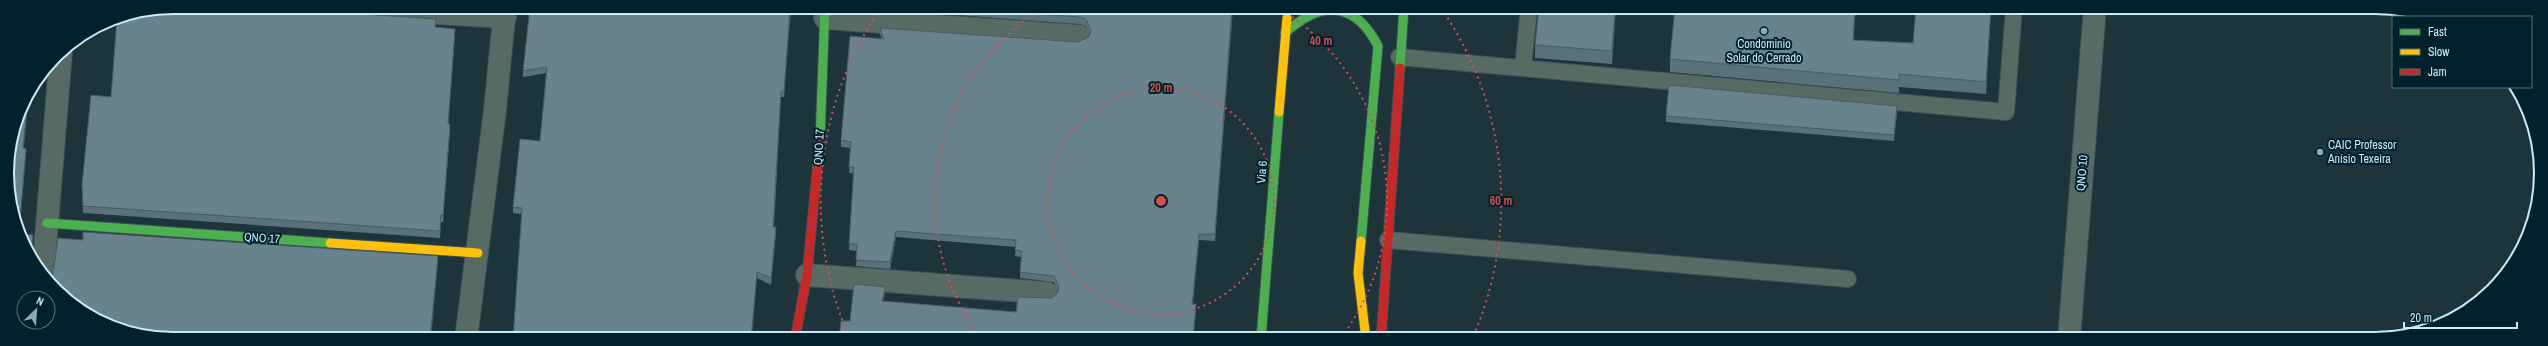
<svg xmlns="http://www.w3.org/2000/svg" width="2548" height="346" font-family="'Archivo Narrow',sans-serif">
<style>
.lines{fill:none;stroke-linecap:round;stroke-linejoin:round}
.lane-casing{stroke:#3b5057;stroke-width:18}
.street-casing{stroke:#3b5057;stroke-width:24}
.fast-casing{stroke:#3b5057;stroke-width:11}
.slow-casing{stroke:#3b5057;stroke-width:11}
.jam-casing{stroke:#3b5057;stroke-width:11}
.lane{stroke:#576a64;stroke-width:16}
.street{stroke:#576a64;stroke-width:22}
.fast{stroke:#4caf50;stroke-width:9}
.slow{stroke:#ffc107;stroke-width:9}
.jam{stroke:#c62828;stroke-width:9}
.wall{fill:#597178}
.shaded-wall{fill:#495c61}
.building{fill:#68838b;stroke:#495c61}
.ring{fill:none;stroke:#d34f52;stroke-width:2;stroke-dasharray:2 4}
.poi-dot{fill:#8babb6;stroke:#00212b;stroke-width:1.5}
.labels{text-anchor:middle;stroke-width:4;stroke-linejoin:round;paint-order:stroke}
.poi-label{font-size:12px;fill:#c6ebf9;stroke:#00212b}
.street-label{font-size:12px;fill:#c6ebf9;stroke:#00212b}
.rim{fill:none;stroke:#c6ebf9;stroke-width:2}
.centre{fill:#d34f52;stroke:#00212b;stroke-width:2}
.ring-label{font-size:12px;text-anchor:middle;font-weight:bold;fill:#d34f52;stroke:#00212b;stroke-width:4;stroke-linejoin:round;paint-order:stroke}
</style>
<rect width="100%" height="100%" fill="#1d343b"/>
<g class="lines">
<defs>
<g id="lane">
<path d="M1399 57 2006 112 2014 7"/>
<path d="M1523 68 1529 7"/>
<path d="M1388 240 1848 279"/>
</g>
<g id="street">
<path d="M332 7 505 17"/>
<path d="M825 18 1079 36"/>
<path d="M43 274 61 52"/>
<path d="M807 275 1047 293"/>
<path d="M466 339 495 110 505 7"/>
<path d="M2069 339 2095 7"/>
</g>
<g id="fast">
<path d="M1285 33C1321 0 1355 1 1378 46L1361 241"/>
<path d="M1400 68 1404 7"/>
<path d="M820 140 825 7"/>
<path d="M47 223 330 243"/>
<path d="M1261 339 1279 112"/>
</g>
<g id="slow">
<path d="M1279 112 1287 18"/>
<path d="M1361 241 1358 273 1366 339"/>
<path d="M330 243 478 253"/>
</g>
<g id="jam">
<path d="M795 339 807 275 820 140"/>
<path d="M1381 339 1400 68"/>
</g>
</defs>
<use href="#lane" class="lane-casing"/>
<use href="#street" class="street-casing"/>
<use href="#fast" class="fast-casing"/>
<use href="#slow" class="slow-casing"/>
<use href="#jam" class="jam-casing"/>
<use href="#lane" class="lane"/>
<use href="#street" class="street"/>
<use href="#fast" class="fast"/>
<use href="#slow" class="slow"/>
<use href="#jam" class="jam"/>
</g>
<g class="wall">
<path d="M791 7 784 97H781L774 227 776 233 771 285 757 278 521 214 513 213V207L540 141 547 73 523 77V71Z"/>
<path d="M871 7H1233L1215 241 1199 240 1193 304 1196 311 1193 337 850 321 885 293 883 301 1016 312 1052 298 1057 294 1058 291 1054 282 1020 278 1021 257 1015 256 1016 247 896 237 890 269 856 266 857 251 849 250 854 173H849L850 148 841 147V140L882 39 880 34V28L1078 42 1089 37 1090 34 1086 26 1080 24 871 9Z"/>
<path d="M1616 7 1612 64 1535 58V45Z"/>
<path d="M1991 7 1986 94 1899 87V93L1670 72V59L1854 40 1913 43Z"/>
<path d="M331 12 436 27 455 36 448 124 450 131 443 222H441L440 238 83 213 82 185 111 97Z"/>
<path d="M1897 112 1894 141 1666 122V116Z"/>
</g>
<g class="shaded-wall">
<path d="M790 7H791L784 97V91Z"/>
<path d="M1232 7H1233L1215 241V234Z"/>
<path d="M1615 7H1616L1612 64V51Z"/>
<path d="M1855 7H1856L1853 53V40Z"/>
<path d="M1991 7 1986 94V82Z"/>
<path d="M455 29V36L448 131V124Z"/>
<path d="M29 96 23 155V148L28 97Z"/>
<path d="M1897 106V112L1894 141V135Z"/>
<path d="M450 124V131L443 222V215Z"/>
<path d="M26 149V156L19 233V232Z"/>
<path d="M776 227V233L771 285V278Z"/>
<path d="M896 231V237L890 269V262Z"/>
<path d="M1199 234V240L1192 310V304Z"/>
<path d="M438 256V263L431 339H430Z"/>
<path d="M757 272V278L752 339H751Z"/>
<path d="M885 287V293L882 307V301Z"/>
<path d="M1196 304V311L1193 339Z"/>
</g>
<g class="building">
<path d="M173 7H323L331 12 436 19 435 27 455 29 448 124H450L443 215H441L440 231 83 206 82 185 91 95 111 97 117 18Z"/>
<path d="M530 7H790L784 91H781L773 227H776L771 278 757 272 751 339H513L522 208 513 207 520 139 540 141 547 67 523 71Z"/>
<path d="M941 7H1232L1215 234H1199L1192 304H1196L1193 337 1204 339H839L841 321H850L854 284 885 287 882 301 1016 312 1018 297 1052 298 1057 294 1059 287 1054 276 1020 272 1022 251 1015 250 1016 240 896 231 890 262 856 260 857 244H849L854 167H849L851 142 841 140 850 36 884 39 880 28 1078 42 1089 37 1091 30 1086 19 1080 17Z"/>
<path d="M1539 7H1615L1612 51 1535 45Z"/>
<path d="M1675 7H1855L1853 40 1913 43 1916 7H1991L1986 82 1899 74V80L1670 59Z"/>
<path d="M1669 85 1897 106 1894 135 1666 116Z"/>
<path d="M28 97 23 148 26 149 19 232 16 227 7 162 20 109Z"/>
<path d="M83 232 438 256 430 339H162L99 322 48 283 46 279H48L53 274 58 238 83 240Z"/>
<path d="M20 234 33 235 32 254Z"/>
</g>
<g class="ring">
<circle cx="1161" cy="201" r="113"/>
<path d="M982 339A226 226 0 0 1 1045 7M1277 7A226 226 0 0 1 1340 339"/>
<path d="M849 337A340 340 0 0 1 881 8M1441 8A340 340 0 0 1 1473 337"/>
</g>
<g class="poi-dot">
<circle cx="1764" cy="31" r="4"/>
<circle cx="2320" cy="152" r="4"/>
</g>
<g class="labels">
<g class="poi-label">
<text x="1764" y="48">Condominio<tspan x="1764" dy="14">Solar do Cerrado</tspan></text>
<text x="2328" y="149" text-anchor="start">CAIC Professor<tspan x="2328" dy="14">Anísio Texeira</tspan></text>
</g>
<g class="street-label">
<text transform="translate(819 147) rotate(-87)" y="4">QNO 17</text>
<text transform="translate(1262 172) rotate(-85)" y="4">Via 6</text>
<text transform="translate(2082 173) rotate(-85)" y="4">QNO 10</text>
<text transform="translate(262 238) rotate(4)" y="4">QNO 17</text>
</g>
</g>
<path d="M0 0H2548V346H0ZM173 14H2375A159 159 0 0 1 2534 173V173A159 159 0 0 1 2375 332H173A159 159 0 0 1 14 173V173A159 159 0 0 1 173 14Z" fill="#00212b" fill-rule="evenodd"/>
<path class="rim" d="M173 14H2375A159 159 0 0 1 2534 173V173A159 159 0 0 1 2375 332H173A159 159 0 0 1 14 173V173A159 159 0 0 1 173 14Z"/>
<circle cx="1161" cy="201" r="6" class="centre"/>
<g class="ring-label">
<text x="1321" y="45">40 m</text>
<text x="1161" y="92">20 m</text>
<text x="1501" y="205">60 m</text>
</g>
<rect x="2392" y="16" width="140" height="72" fill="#00212b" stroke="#4f727d"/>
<rect x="2400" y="29" width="20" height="6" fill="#4caf50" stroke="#4f727d"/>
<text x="2428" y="36" font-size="12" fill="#c6ebf9">Fast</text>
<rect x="2400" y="49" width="20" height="6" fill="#ffc107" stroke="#4f727d"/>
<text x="2428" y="56" font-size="12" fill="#c6ebf9">Slow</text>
<rect x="2400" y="69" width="20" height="6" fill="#c62828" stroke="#4f727d"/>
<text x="2428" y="76" font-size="12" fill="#c6ebf9">Jam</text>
<g transform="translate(36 310) rotate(25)"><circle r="19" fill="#00212b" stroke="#4f727d"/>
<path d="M0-3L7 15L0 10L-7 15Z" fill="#8babb6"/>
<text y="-6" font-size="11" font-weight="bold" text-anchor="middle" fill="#c6ebf9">N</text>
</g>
<path d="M2404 322v6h113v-6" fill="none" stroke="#c6ebf9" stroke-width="2"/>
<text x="2410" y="322" font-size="12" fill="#c6ebf9" stroke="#00212b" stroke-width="3" paint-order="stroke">20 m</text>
</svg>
